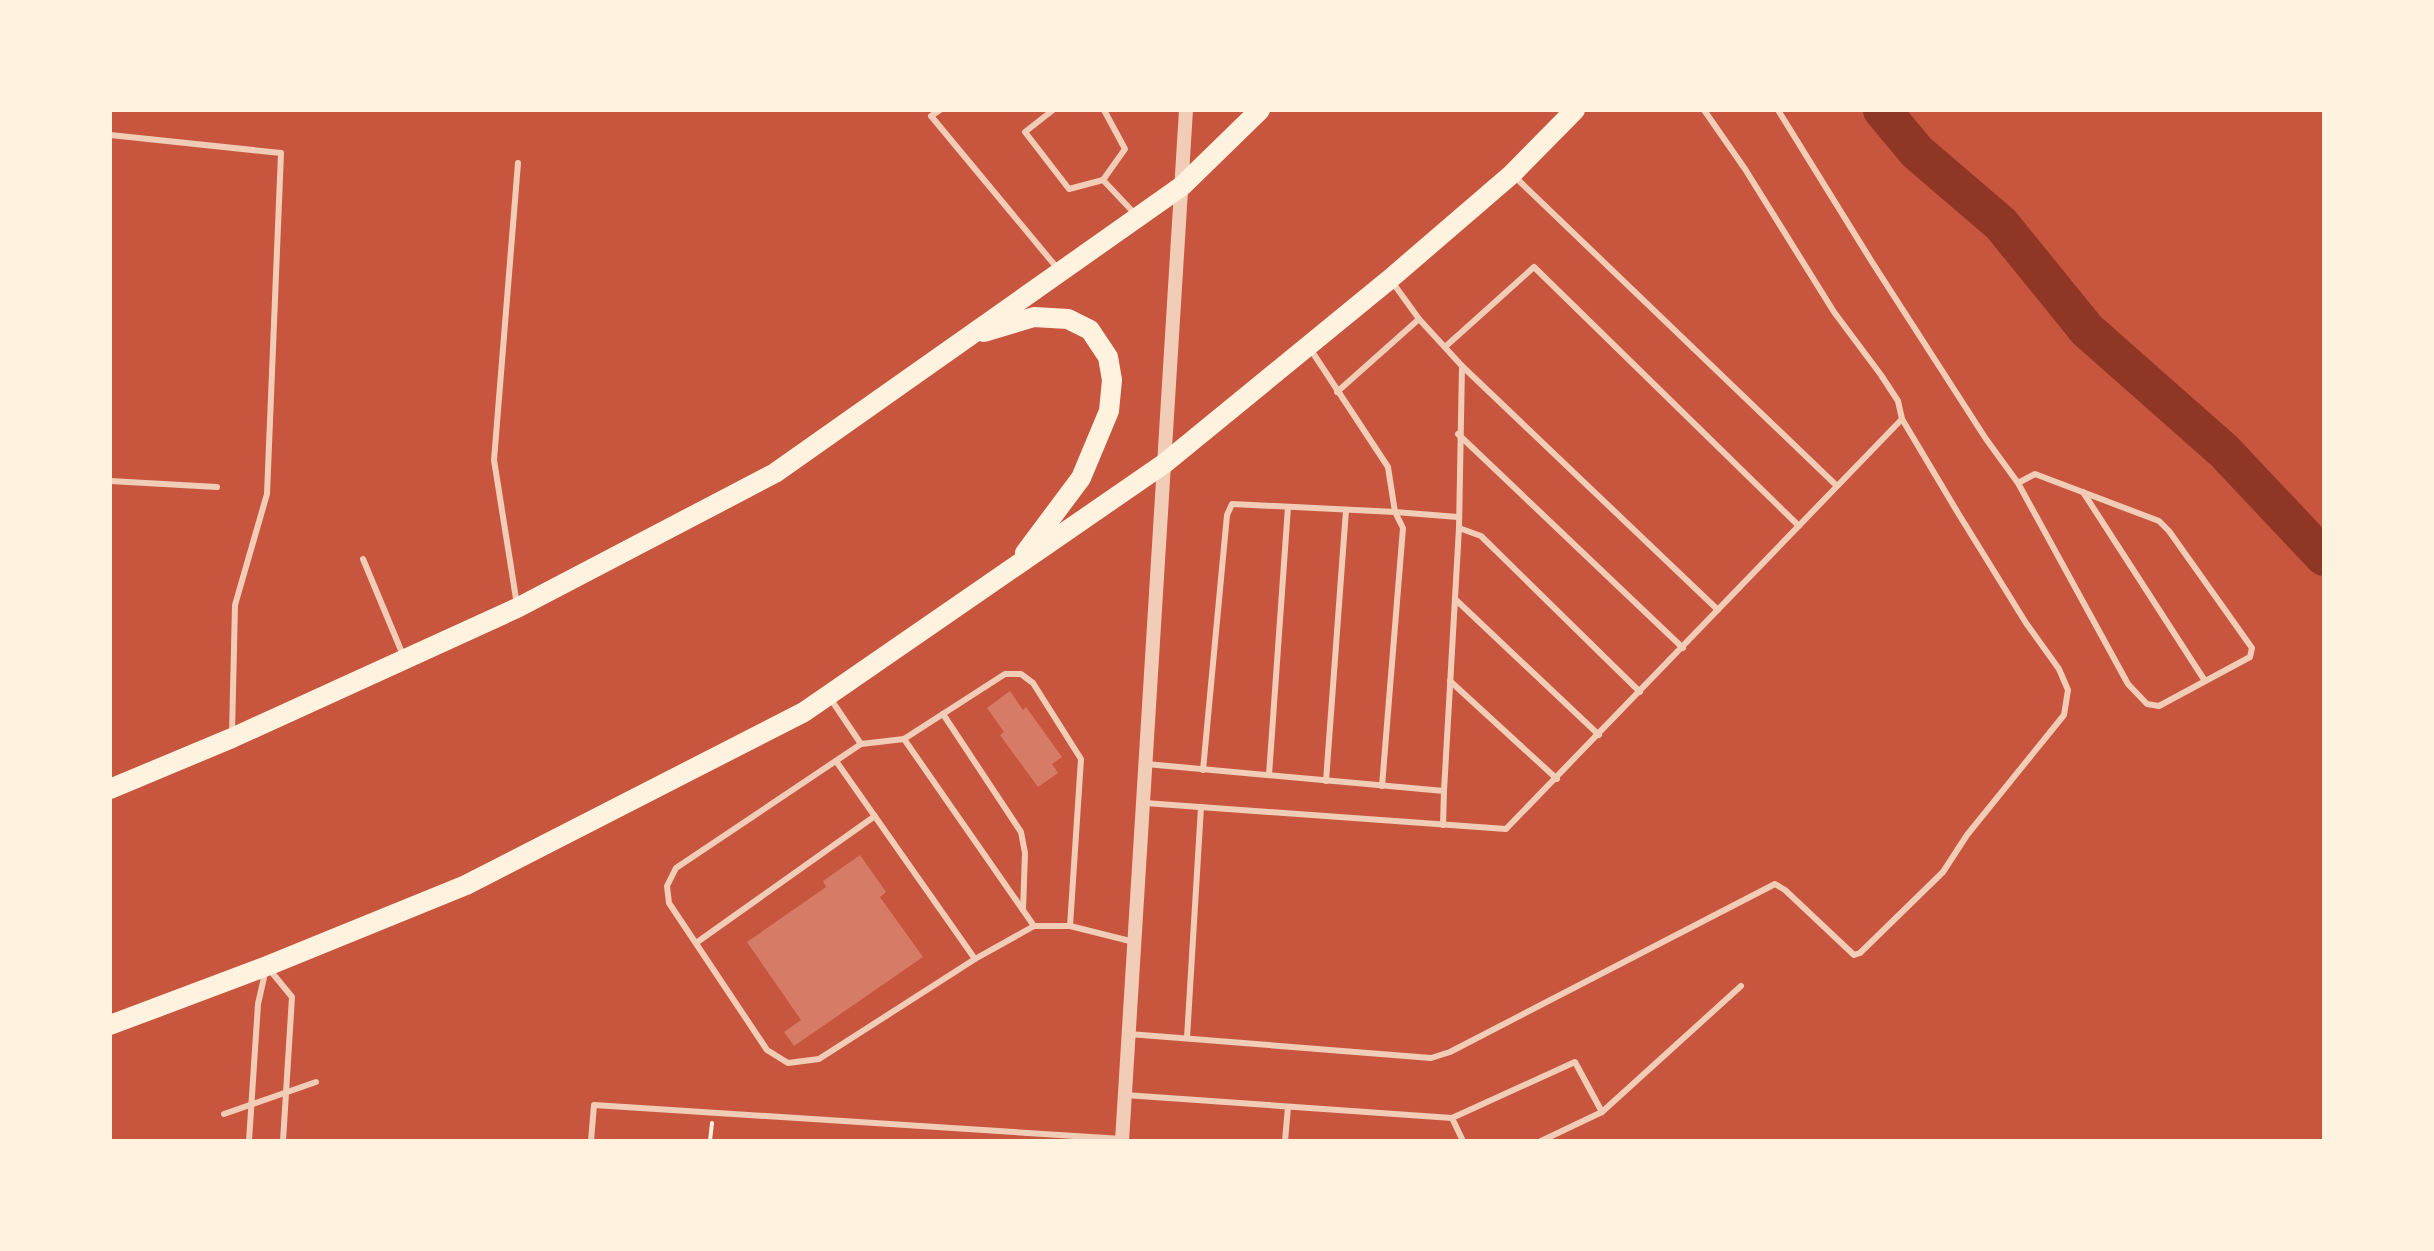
<svg xmlns="http://www.w3.org/2000/svg" width="2434" height="1251" font-family="Poppins,sans-serif">
<style>
.lines{fill:none;stroke-linecap:round;stroke-linejoin:round}
.river{stroke:#8f3625;stroke-width:38}
.building{fill:#d67c66}
.path{stroke:#fff3e0;stroke-width:4}
.service{stroke:#f1ccb7;stroke-width:6}
.tertiary{stroke:#f1ccb7;stroke-width:14}
.primary{stroke:#fff3e0;stroke-width:20}
</style>
<rect width="100%" height="100%" fill="#c8553d"/>
<g class="lines">
<path class="river" d="M1882 110 1917 152 2001 224 2087 330 2224 451 2324 557"/>
</g>
<g class="building">
<path d="M1010 691 1023 710 1026 707 1062 757 1052 764 1058 773 1038 787 1000 735 1004 732 987 708Z"/>
<path d="M860 855 886 892 880 897 923 957 794 1046 784 1032 801 1020 747 942 826 887 823 881Z"/>
</g>
<g class="lines">
<path class="path" d="M710 1141 712 1123"/>
<g class="service">
<path d="M940 110 931 116 1058 269"/>
<path d="M1053 110 1025 132 1069 189 1103 180 1136 215"/>
<path d="M1778 110 1872 262 1986 439 2018 483 2128 684 2147 704 2159 706 2250 657 2252 648 2169 531 2159 521 2035 474 2018 483"/>
<path d="M110 135 281 153 267 494 235 605 232 733"/>
<path d="M1514 176 1837 486"/>
<path d="M1103 180 1125 149 1104 110"/>
<path d="M1445 347 1534 267 1799 526"/>
<path d="M1311 350 1388 467 1395 512 1458 517"/>
<path d="M1462 366 1718 610"/>
<path d="M1337 392 1419 319"/>
<path d="M1458 434 1683 648"/>
<path d="M110 481 217 487"/>
<path d="M2083 492 2205 681"/>
<path d="M1459 528 1481 536 1640 692"/>
<path d="M363 559 403 655"/>
<path d="M1455 599 1599 735"/>
<path d="M517 605 494 460 518 163"/>
<path d="M1450 681 1557 779"/>
<path d="M830 698 861 744 904 739 1005 674H1021L1033 683 1081 759 1070 926 1134 942"/>
<path d="M943 714 1021 832 1025 853 1023 910"/>
<path d="M904 739 1034 926"/>
<path d="M861 744 676 868 667 886 669 903 767 1050 788 1063 819 1059 975 959 1034 926H1070"/>
<path d="M836 761 975 959"/>
<path d="M1146 764 1444 791 1459 528 1462 366 1419 319 1393 283"/>
<path d="M1203 770 1227 515 1232 504 1395 512 1403 528 1382 786"/>
<path d="M1269 775 1288 507"/>
<path d="M1326 781 1346 510"/>
<path d="M1145 803 1506 829 1902 419"/>
<path d="M1443 825 1444 791"/>
<path d="M696 943 875 816"/>
<path d="M269 969 292 997 283 1141"/>
<path d="M1129 1034 1431 1058 1450 1052 1775 884 1785 890 1854 955 1860 953 1943 872 1967 835 2064 715 2068 690 2059 669 2026 623 1958 513 1902 419 1898 401 1881 375 1834 312 1745 169 1704 110"/>
<path d="M1187 1038 1201 807"/>
<path d="M1125 1095 1452 1118 1575 1062 1602 1112"/>
<path d="M224 1114 316 1082"/>
<path d="M1452 1118 1463 1141"/>
<path d="M249 1141 258 1004 265 973"/>
<path d="M591 1141 594 1105 1122 1139"/>
<path d="M1285 1141 1288 1107"/>
<path d="M1541 1141 1602 1112 1741 986"/>
</g>
<path class="tertiary" d="M1122 1141 1186 110"/>
<g class="primary">
<path d="M984 332 1034 317 1068 319 1090 330 1108 357 1112 380 1109 411 1081 478 1025 553"/>
<path d="M110 789 232 738 517 608 775 473 1182 186 1260 110"/>
<path d="M110 1025 267 966 466 885 804 712 1165 463 1390 279 1512 174 1575 110"/>
</g>
</g>
<rect width="2434" height="1251" fill="none" stroke="#fff3e0" stroke-width="224"/>
</svg>
